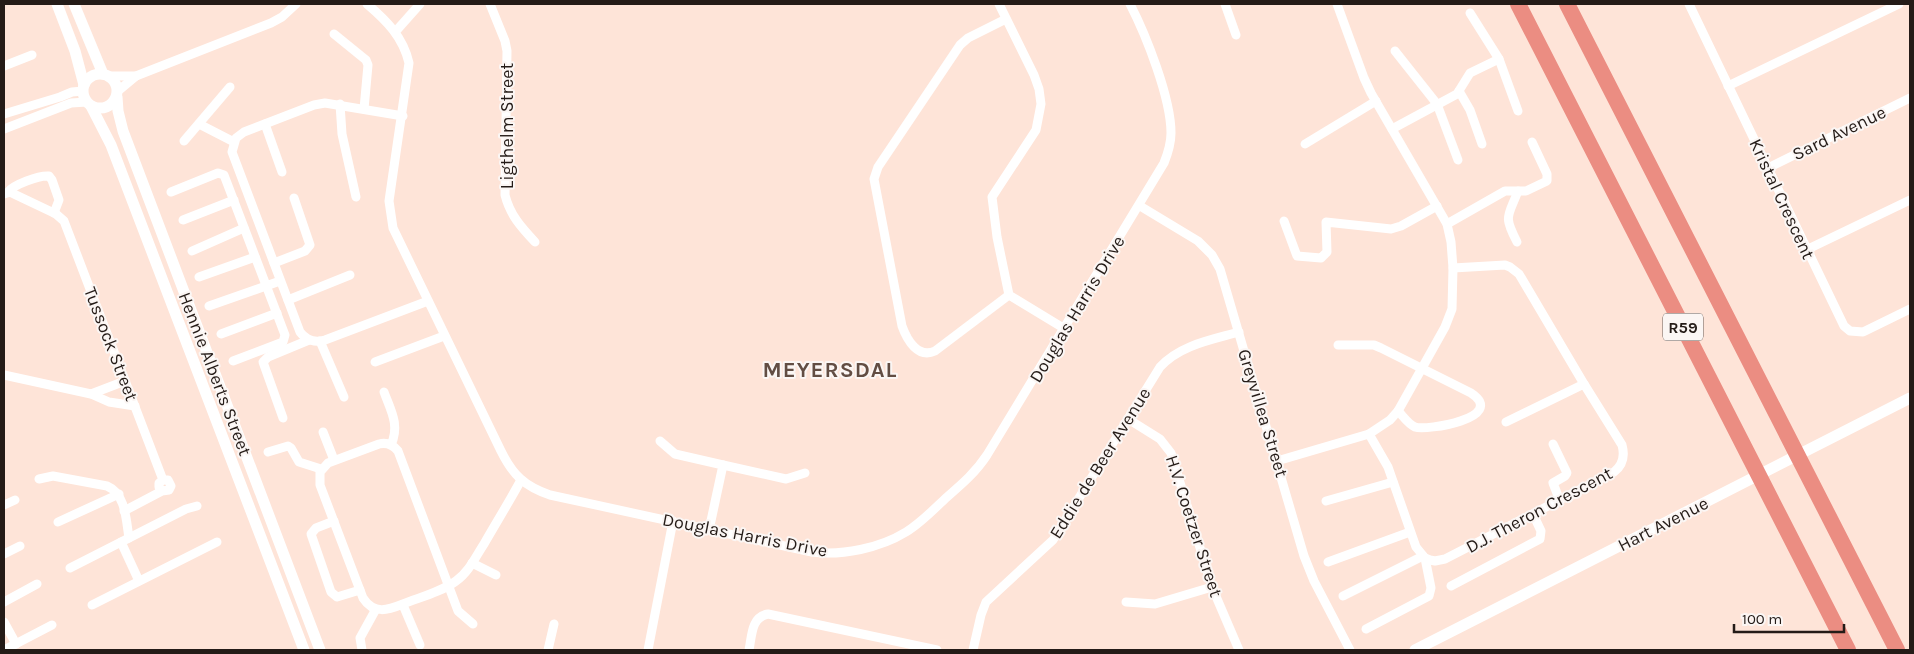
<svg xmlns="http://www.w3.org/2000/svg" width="1914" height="654" font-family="Karla,sans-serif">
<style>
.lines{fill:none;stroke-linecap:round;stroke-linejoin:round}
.minor{stroke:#fff;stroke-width:9}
.tertiary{stroke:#fff;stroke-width:11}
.motorway{stroke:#eb8d82;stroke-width:16}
.labels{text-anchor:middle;stroke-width:4;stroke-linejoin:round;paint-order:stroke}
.shield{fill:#fbf6f4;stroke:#645d59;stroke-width:1}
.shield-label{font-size:16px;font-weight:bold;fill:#241b17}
.street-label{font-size:18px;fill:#241b17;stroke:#fbf6f4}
.district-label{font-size:22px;font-weight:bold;letter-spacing:1px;fill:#624d43;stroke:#fbf6f4}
</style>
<rect width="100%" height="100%" fill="#fee4d8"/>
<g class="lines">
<g class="minor">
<path d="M367 4C387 21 403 37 409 63L389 201 393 228 501 451C513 475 524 486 550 495L812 552C842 556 880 548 906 532 921 523 934 509 947 497 962 484 976 472 987 455L1164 163C1168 153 1171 144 1171 133 1171 98 1146 35 1130 4"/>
<path d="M490 4 505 41 507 51 505 195C510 215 521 227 535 242"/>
<path d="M999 4 1034 75 1039 89 1041 104 1036 130 992 197 997 237 1009 295 1065 329"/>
<path d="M1225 4 1236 35"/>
<path d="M1689 4 1844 326 1850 331 1863 332 1910 309"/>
<path d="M1006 19 968 38 960 45 878 167 874 179 902 326C907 340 918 359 935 351L1009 295"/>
<path d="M396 31 420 4"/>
<path d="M334 34 366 60 368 65 364 109"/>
<path d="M1395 51 1437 104 1458 160"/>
<path d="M1499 59 1518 111"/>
<path d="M4 66 32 55"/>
<path d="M109 76H136L271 23 282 17 296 4"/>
<path d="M1728 86 1899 4"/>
<path d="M118 91 136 76"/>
<path d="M1459 91 1470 110 1482 144"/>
<path d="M340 104 342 134 356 197"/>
<path d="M4 114 60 97 72 92 83 91"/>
<path d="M403 116 325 103 314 105 244 132 236 138 232 152 300 332C306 340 315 343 325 340L428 301"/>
<path d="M199 124 234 142"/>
<path d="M265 124 282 172"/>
<path d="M4 129 71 103 87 102"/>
<path d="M1392 129 1457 94 1470 73 1499 59 1470 13"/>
<path d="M184 141 230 87"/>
<path d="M1305 144 1376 101"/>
<path d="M1768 168 1910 98"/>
<path d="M8 192C13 185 39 175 49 176L52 180 59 200 54 213"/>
<path d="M171 192 218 173 224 175 285 335 283 342 233 361"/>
<path d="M4 194 10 192 16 195 56 214 64 221 163 480"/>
<path d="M1140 206 1198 241 1212 255 1220 269 1304 556 1314 581 1350 650"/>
<path d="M183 220 234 200"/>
<path d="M1284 221 1297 256 1321 258 1327 252 1326 222 1391 229 1401 226 1437 206"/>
<path d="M1447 224 1505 191H1526L1547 181V174L1532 142"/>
<path d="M1517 242C1503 215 1508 217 1518 191"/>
<path d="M1806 250 1910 200"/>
<path d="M192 251 244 228"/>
<path d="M274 263 305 251 310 245 294 198"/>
<path d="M199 277 255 257"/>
<path d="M288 300 350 275"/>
<path d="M209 306 280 281"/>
<path d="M221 334 277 313"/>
<path d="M320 341 344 397"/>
<path d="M1338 345H1374L1381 348 1471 393C1508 418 1426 431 1415 427 1408 424 1403 416 1398 411"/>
<path d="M375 362 444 336"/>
<path d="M4 375 91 394 109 402 135 406"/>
<path d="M384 392C391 411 400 425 391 445"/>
<path d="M91 394 125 381"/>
<path d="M283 418 263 362 268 357 309 340"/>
<path d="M1128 419 1160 439 1171 453 1212 587 1239 650"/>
<path d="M1506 422 1584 384"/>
<path d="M323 432 334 460"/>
<path d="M1369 434 1388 467 1416 547 1425 558 1430 560 1435 561 1445 559 1614 472C1623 465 1625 456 1622 445L1584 384 1519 274 1510 267 1505 265 1453 268"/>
<path d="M660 441 675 454 723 465 709 530"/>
<path d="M1553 444 1567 473 1565 476 1553 483 1560 501"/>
<path d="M268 452 288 446 291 448 299 462 321 469"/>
<path d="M1277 461 1369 434 1390 420 1398 411 1445 327 1452 309 1453 268 1451 242 1447 224 1371 93 1364 78 1337 4"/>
<path d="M723 465 786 479 805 473"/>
<path d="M39 479 53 476 107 486C126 494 126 520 129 538"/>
<path d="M1326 501 1393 482"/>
<path d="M4 505 15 500"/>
<path d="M124 511 162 491 169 490 171 486 168 480H163L159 483V487L162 491"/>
<path d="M334 521 316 528 311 534 331 592 337 597 360 590"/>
<path d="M58 522 119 494"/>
<path d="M121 542 139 581"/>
<path d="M4 554 20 546"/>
<path d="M1328 562 1410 532"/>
<path d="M472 563 496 575"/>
<path d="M70 568 186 509 197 506"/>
<path d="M1451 586 1540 539 1541 531 1533 514"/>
<path d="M1343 596 1423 556"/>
<path d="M4 602 37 584"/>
<path d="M1126 602 1155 604 1212 587"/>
<path d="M92 605 217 542"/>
<path d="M403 605 420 645"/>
<path d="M4 622 16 644"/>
<path d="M473 624 458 611 398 451C393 445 387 442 379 444L328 463 320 472V485L363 598C374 615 388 610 403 604 421 597 441 592 456 581 469 572 476 556 484 544 496 523 509 502 521 480"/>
<path d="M1366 629 1429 596 1431 588 1425 558"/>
<path d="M4 650 52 625"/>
<path d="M362 650 360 638 376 609"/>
<path d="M548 650 554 624"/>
<path d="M648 650 673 521"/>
<path d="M749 650C752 636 751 617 768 614L937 650"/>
<path d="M973 650 981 615 986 602 1053 540 1160 367C1180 345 1211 340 1239 332"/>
</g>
<g class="tertiary">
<path d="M57 4 75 51 84 85"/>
<path d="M74 4 103 74"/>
<circle cx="100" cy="91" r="17"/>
<path d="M117 97 118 111 123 131 320 650"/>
<path d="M91 106 111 145 304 650"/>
<path d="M1415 650 1910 398"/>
</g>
<g class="motorway">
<path d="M1518 4 1848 650"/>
<path d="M1567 4 1897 650"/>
</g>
</g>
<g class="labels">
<rect class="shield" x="1663" y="313.5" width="40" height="27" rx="4"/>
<g class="shield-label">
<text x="1683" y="333">R59</text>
</g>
<g class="street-label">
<text transform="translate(507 126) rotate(-90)" y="6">Ligthelm Street</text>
<text transform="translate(1839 133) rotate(-26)" y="6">Sard Avenue</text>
<text transform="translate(1782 199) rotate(65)" y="6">Kristal Crescent</text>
<text transform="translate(1077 309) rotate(-59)" y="6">Douglas Harris Drive</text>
<text transform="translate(111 344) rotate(69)" y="6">Tussock Street</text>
<text transform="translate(215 374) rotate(69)" y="6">Hennie Alberts Street</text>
<text transform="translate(1263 413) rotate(73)" y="6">Greyvillea Street</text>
<text transform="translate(1100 463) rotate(-58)" y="6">Eddie de Beer Avenue</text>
<text transform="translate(1539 510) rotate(-28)" y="6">D.J. Theron Crescent</text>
<text transform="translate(1663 524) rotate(-27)" y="6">Hart Avenue</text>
<text transform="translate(1194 526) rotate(72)" y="6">H.V. Coetzer Street</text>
<text transform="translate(745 535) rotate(11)" y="6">Douglas Harris Drive</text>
</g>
<g class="district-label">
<text x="830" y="377">MEYERSDAL</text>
</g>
</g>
<rect width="1914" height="654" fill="none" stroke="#241b17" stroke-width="10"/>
<path d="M1734 624v8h110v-8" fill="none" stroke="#241b17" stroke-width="2.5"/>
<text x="1742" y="624" font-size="15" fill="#241b17" stroke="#fbf6f4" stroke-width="4" paint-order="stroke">100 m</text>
</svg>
